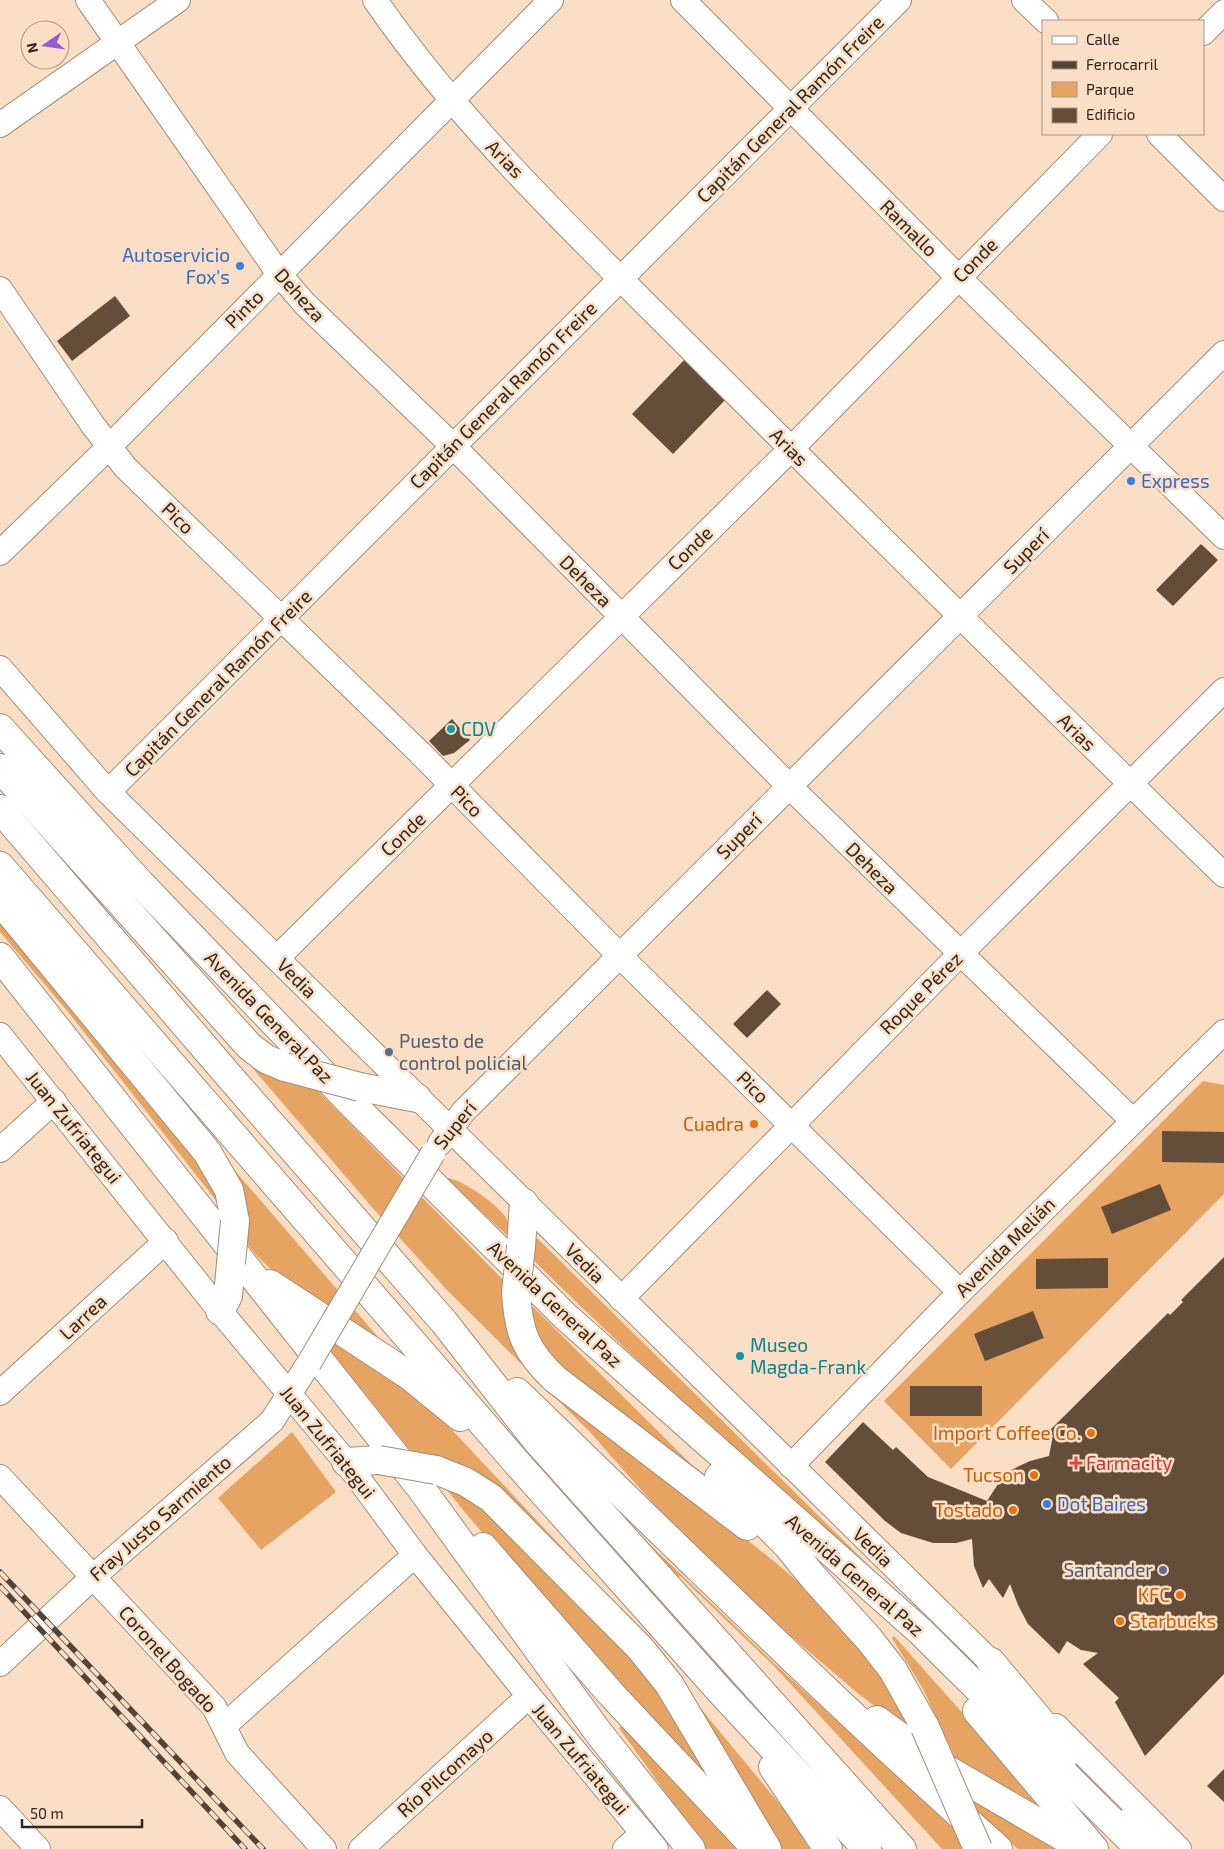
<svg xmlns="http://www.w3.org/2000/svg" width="1224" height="1849" font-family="'Exo 2',sans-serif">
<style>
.green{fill:#e6a362}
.building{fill:#654e39}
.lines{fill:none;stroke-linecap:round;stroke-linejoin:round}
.minor-casing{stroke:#a68c75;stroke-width:26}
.highway-casing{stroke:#a68c75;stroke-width:30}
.minor{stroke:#fff;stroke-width:24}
.highway{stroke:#fff;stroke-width:28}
.rail-casing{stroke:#504337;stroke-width:5.5}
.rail{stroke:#fadec5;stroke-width:4;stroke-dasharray:11;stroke-linecap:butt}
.minor-bridge-casing{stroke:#a68c75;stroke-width:26;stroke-linecap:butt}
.highway-bridge-casing{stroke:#a68c75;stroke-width:30;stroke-linecap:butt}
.minor-bridge{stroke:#fff;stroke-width:24}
.highway-bridge{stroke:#fff;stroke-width:28}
.shop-dot{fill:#3f7fe0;stroke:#fadec5;stroke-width:2}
.culture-dot{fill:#0f9aa8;stroke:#fadec5;stroke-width:2}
.service-dot{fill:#5c6f8a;stroke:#fadec5;stroke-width:2}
.food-dot{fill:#e8710a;stroke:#fadec5;stroke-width:2}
.health-dot{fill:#e0444e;stroke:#fadec5;stroke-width:2}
.labels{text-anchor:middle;stroke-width:5;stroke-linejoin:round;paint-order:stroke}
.street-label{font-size:19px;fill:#30251c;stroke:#fadec5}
.shop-label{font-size:19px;fill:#366cbe;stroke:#fadec5;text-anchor:start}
.culture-label{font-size:19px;fill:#0d838f;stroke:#fadec5;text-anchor:start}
.service-label{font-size:19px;fill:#4e5e75;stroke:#fadec5;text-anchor:start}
.food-label{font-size:19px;fill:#c56008;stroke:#fadec5;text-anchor:end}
.health-label{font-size:19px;fill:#be3a42;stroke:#fadec5;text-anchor:start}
</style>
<rect width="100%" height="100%" fill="#fadec5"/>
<g class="green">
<path d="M0 915 174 1130 213 1182 222 1208 69 1013 0 932Z"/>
<path d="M225 1036 311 1084 508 1285 507 1317C576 1383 644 1451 716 1514 739 1535 765 1553 789 1574 840 1618 885 1673 912 1734L860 1695 781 1628 666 1518 589 1431 447 1290 377 1213Z"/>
<path d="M1203 1081 1224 1085V1194L951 1469 884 1401Z"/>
<path d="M218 1151 390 1351C356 1328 257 1271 243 1236 231 1210 226 1179 218 1151Z"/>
<path d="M445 1178C460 1177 496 1204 505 1216 509 1223 510 1231 511 1239Z"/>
<path d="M533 1238 538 1239 918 1614C787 1497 655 1380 530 1257Z"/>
<path d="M526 1300 717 1490 544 1354Z"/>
<path d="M313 1326 400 1381 452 1430 572 1558 624 1619 585 1581 418 1460 347 1371 310 1331Z"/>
<path d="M292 1432 336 1492 261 1550 218 1498Z"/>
<path d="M442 1484 469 1494 623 1643 668 1705 715 1791 473 1522Z"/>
<path d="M644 1539 776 1665 955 1830 962 1849H942L775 1667 680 1576 678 1578Z"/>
<path d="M894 1636 1053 1815 957 1762 923 1689 892 1638Z"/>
<path d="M687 1692 787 1813 810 1849H775Z"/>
<path d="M623 1724 737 1849H706L619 1728Z"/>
<path d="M931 1769 1061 1849H1018L975 1813Z"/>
</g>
<g class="building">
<path d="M115 296 130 316 72 361 57 341Z"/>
<path d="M687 357 728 397 673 454 632 414Z"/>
<path d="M1201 544 1218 560 1173 606 1156 590Z"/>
<path d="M452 719 470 740 454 753 443 756 429 741Z"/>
<path d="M767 990 781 1004 747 1038 733 1024Z"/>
<path d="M1162 1131 1224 1132V1163L1162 1162Z"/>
<path d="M1160 1184 1171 1210 1112 1234 1101 1207Z"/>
<path d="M1224 1257V1674L1145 1756 1115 1702 1119 1698 1083 1664 1098 1653 1081 1650 1067 1641 1059 1654 1028 1624 1018 1605 1010 1584 1003 1598 989 1579 983 1588 974 1566 972 1539 956 1543H933L901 1533 885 1521 825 1462 863 1422 893 1450 896 1447 928 1477 987 1501 998 1484 1013 1469 1030 1461 1049 1456 1053 1435 1044 1436 1168 1313 1170 1315 1183 1302 1181 1300Z"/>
<path d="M1108 1258V1288L1036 1289V1259Z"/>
<path d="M1033 1311 1044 1338 985 1361 974 1334Z"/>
<rect x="910" y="1386" width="72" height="30"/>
<path d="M1224 1769V1802L1207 1786Z"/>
</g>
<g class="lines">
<defs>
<g id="minor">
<path d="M88 0 279 274 305 304 453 446 789 786 1133 1121"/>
<path d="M375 0C469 136 593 250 709 367 880 537 1051 707 1224 875"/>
<path d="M683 0 958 277 1224 537"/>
<path d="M1024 0 1046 21"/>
<path d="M1203 33 1224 12"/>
<path d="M0 125 178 0"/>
<path d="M1159 134 1224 199"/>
<path d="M0 289 92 424 125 467 420 753 620 956 960 1292"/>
<path d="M0 553 110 446 551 0"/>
<path d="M0 668 108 792 1004 1675"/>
<path d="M108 792 899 0"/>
<path d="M277 958 791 449 1100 134"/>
<path d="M0 1035 220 1311 346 1462 415 1555 529 1696 656 1849"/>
<path d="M440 1143 463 1112 1224 353"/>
<path d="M0 1150 54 1101"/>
<path d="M621 1299 960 954 1224 690"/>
<path d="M0 1393 166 1241"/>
<path d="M791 1466 960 1292 1224 1032"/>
<path d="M0 1477 214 1707 237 1753 324 1849"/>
<path d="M0 1664 94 1576 272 1421 309 1363"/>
<path d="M224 1726 415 1555"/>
<path d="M1056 1726 1179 1849"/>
<path d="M0 1808 38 1849"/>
<path d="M361 1849 529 1696"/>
<path d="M625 1849 643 1833"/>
</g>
<g id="highway">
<path d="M0 728 140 883 353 1105 565 1316 920 1631 1140 1849"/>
<path d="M0 768 249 1046 266 1059 285 1067"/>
<path d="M0 809 229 1076 444 1322 537 1441 902 1849"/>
<path d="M0 866 517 1463 721 1692 867 1849"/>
<path d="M0 901 207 1152 229 1190 235 1221"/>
<path d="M0 957 420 1487 598 1732 691 1849"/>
<path d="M360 1087 417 1098"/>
<path d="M521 1246 524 1203"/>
<path d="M270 1284 410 1376 460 1417"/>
<path d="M516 1292C518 1332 526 1352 555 1379L747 1526"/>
<path d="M220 1311 228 1296 231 1263"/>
<path d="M517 1392C676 1546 833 1701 998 1849"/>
<path d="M346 1462 379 1460"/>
<path d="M436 1470 466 1482 491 1498 640 1648 669 1684 767 1849"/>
<path d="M719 1477 787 1545 813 1577 869 1639 893 1670 925 1727"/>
<path d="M483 1547 612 1695 751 1843"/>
<path d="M991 1662 1067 1753"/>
<path d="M977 1711 1094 1849"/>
<path d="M877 1720 936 1763 1084 1849"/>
<path d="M773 1767 828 1849"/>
<path d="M1133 1819 1162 1849"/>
</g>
</defs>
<use href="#minor" class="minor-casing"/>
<use href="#highway" class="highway-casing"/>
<use href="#minor" class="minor"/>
<use href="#highway" class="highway"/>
<defs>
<g id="rail">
<path d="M0 1572 263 1849"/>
<path d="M0 1586 245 1849"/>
</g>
</defs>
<use href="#rail" class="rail-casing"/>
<use href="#rail" class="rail"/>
<defs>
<path id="minor-bridge" d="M309 1363 433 1153"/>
<g id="highway-bridge">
<path d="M285 1067 360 1087"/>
<path d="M231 1263 235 1221"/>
<path d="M516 1292 521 1246"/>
<path d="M379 1460 436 1470"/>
<path d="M925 1727 978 1849"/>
</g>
</defs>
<use href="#minor-bridge" class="minor-bridge-casing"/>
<use href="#highway-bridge" class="highway-bridge-casing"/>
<use href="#minor-bridge" class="minor-bridge"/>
<use href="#highway-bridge" class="highway-bridge"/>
</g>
<g class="shop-dot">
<circle cx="240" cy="266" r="5"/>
<circle cx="1131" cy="481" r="5"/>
<circle cx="1047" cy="1504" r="5"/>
</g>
<g class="culture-dot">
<circle cx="451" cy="729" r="5"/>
<circle cx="740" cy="1356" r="5"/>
</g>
<g class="service-dot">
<circle cx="389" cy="1052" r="5"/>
<circle cx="1163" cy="1570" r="5"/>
</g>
<g class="food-dot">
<circle cx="754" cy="1124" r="5"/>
<circle cx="1091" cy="1433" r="5"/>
<circle cx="1034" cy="1475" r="5"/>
<circle cx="1013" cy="1510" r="5"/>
<circle cx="1180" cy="1595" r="5"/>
<circle cx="1120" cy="1621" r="5"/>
</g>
<path class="health-dot" d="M1073.5 1455.5h5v5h5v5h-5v5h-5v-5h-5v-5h5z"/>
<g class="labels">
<g class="street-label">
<text transform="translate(790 109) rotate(-45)" y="7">Capitán General Ramón Freire</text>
<text transform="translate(505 159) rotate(46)" y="7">Arias</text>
<text transform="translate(909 228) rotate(45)" y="7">Ramallo</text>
<text transform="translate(975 260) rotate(-45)" y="7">Conde</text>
<text transform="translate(300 295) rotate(48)" y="7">Deheza</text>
<text transform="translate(244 309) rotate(-45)" y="7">Pinto</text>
<text transform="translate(503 395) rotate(-45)" y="7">Capitán General Ramón Freire</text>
<text transform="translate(789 447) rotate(45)" y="7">Arias</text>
<text transform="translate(178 518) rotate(44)" y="7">Pico</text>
<text transform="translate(690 548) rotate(-44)" y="7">Conde</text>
<text transform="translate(1026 551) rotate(-45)" y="7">Superí</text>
<text transform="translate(586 581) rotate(45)" y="7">Deheza</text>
<text transform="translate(218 683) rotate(-45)" y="7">Capitán General Ramón Freire</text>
<text transform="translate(1077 732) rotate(44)" y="7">Arias</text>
<text transform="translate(467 801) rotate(45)" y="7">Pico</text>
<text transform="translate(403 834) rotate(-44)" y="7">Conde</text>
<text transform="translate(739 836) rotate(-45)" y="7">Superí</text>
<text transform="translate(872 868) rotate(45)" y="7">Deheza</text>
<text transform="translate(297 978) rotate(45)" y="7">Vedia</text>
<text transform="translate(921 993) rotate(-45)" y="7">Roque Pérez</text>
<text transform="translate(269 1017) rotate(46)" y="7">Avenida General Paz</text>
<text transform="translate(753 1087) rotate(45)" y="7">Pico</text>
<text transform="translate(455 1125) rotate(-51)" y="7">Superí</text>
<text transform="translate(74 1127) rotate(51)" y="7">Juan Zufriategui</text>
<text transform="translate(1005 1247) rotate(-45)" y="7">Avenida Melián</text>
<text transform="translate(585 1263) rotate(45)" y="7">Vedia</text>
<text transform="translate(555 1304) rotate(43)" y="7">Avenida General Paz</text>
<text transform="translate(83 1317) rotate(-43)" y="7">Larrea</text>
<text transform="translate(328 1442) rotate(51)" y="7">Juan Zufriategui</text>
<text transform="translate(160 1518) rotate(-41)" y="7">Fray Justo Sarmiento</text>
<text transform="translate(873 1547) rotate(44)" y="7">Vedia</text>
<text transform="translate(855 1575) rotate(41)" y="7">Avenida General Paz</text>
<text transform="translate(168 1659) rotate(48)" y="7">Coronel Bogado</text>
<text transform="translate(581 1759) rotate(50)" y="7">Juan Zufriategui</text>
<text transform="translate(445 1773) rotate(-42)" y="7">Río Pilcomayo</text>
</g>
<g class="shop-label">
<text x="230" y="262" text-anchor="end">Autoservicio<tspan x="230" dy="22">Fox's</tspan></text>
<text x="1141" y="488">Express</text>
<text x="1057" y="1511">Dot Baires</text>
</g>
<g class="culture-label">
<text x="461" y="736">CDV</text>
<text x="750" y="1352">Museo<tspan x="750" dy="22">Magda-Frank</tspan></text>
</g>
<g class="service-label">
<text x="399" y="1048">Puesto de<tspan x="399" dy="22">control policial</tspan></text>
<text x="1153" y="1577" text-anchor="end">Santander</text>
</g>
<g class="food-label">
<text x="744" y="1131">Cuadra</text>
<text x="1081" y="1440">Import Coffee Co.</text>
<text x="1024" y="1482">Tucson</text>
<text x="1003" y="1517">Tostado</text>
<text x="1170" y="1602">KFC</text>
<text x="1130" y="1628" text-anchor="start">Starbucks</text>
</g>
<g class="health-label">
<text x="1086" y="1470">Farmacity</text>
</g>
</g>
<rect x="1042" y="20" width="162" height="115" fill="#fadec5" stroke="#a99481"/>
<rect x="1052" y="36" width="25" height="8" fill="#ffffff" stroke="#a99481"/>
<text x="1086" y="45" font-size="15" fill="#30251c">Calle</text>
<rect x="1052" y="61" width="25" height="8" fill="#504337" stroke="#a99481"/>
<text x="1086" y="70" font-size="15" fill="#30251c">Ferrocarril</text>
<rect x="1052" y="82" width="25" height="15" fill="#e6a362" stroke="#a99481"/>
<text x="1086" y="95" font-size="15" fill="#30251c">Parque</text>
<rect x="1052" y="108" width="25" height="15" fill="#654e39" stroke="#a99481"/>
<text x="1086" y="120" font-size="15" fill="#30251c">Edificio</text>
<g transform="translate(45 45) rotate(257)"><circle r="24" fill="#fadec5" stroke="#a99481"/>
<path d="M0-4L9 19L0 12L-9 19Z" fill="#935dd6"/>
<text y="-8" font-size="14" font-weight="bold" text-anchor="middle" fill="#30251c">N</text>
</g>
<path d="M22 1819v8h120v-8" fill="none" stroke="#30251c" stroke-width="2.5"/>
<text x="30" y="1819" font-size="15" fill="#30251c" stroke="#fadec5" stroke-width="4" paint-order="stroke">50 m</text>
</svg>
